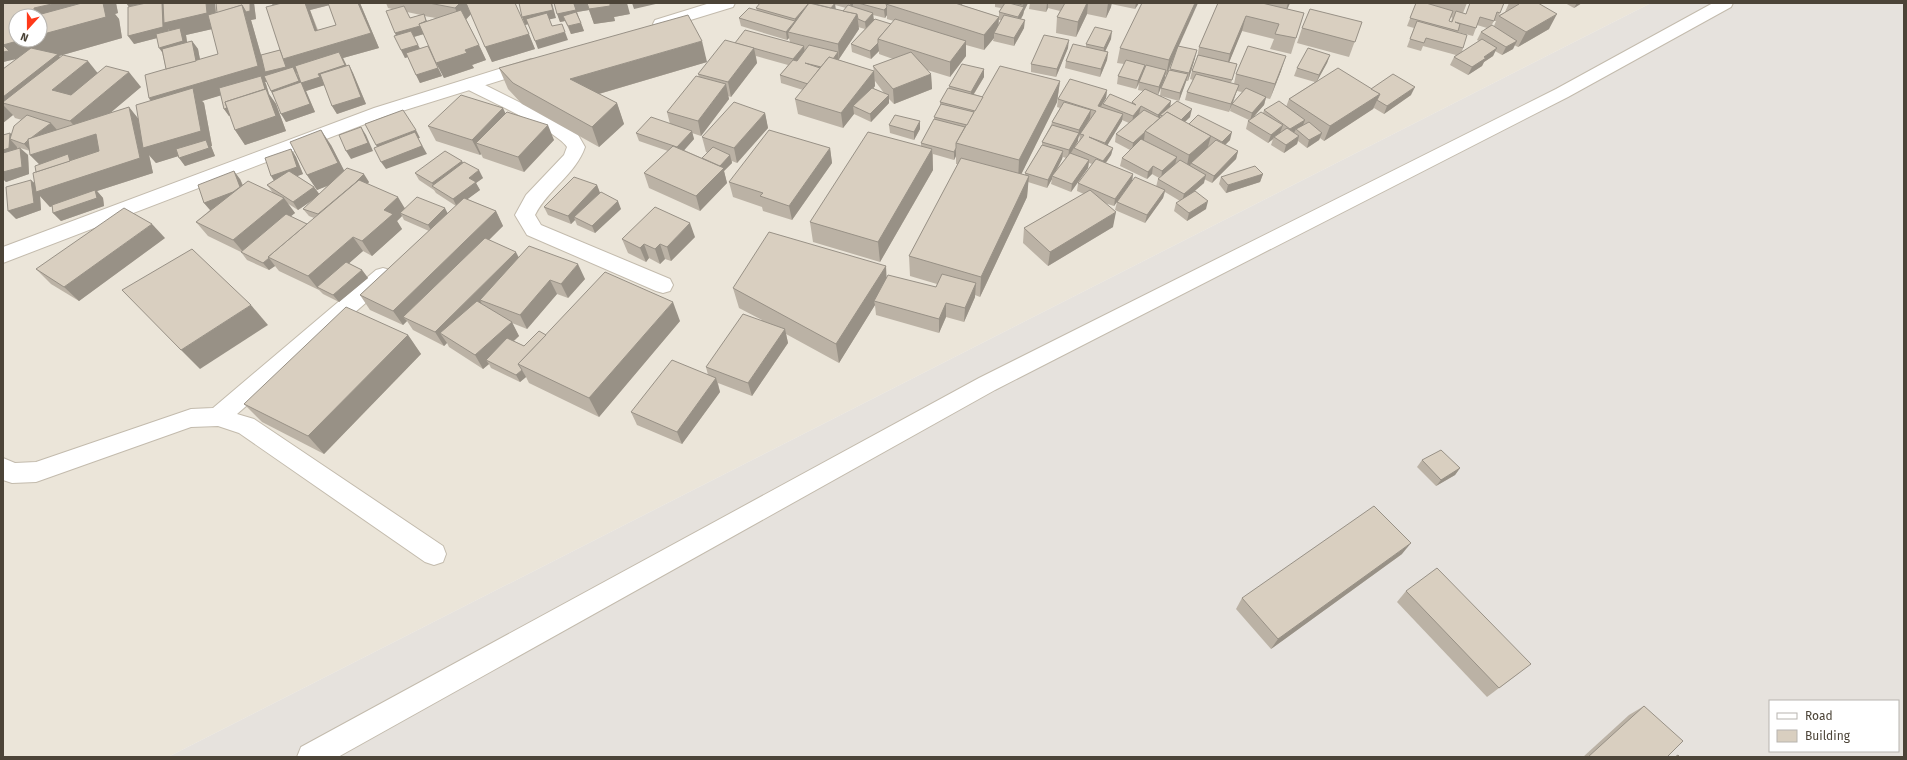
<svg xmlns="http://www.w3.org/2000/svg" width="1907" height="760" font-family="'Fira Sans',sans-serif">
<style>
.residential{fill:#ebe5d9;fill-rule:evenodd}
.industrial{fill:#e6e2dd;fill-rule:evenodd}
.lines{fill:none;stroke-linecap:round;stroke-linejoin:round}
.service-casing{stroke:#c3bbad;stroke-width:2}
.minor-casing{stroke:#c3bbad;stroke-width:2}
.service{fill:#fff;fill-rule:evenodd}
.minor{fill:#fff;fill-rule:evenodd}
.wall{fill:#bbb2a5;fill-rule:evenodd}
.shaded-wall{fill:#989186;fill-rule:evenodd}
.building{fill:#d9cfc0;stroke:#989186}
</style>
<rect width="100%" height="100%" fill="#f6f3ec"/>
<path class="residential" d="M3 3H1651L168 757H3ZM16 16H40V40H16Z"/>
<path class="industrial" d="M1651 3H1904V757H168ZM1770 701H1898V751H1770Z"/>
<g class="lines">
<defs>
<g id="service">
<path d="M1713 3H1733L1731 7 1568 97 995 390 338 757H297L301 747 979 378 1556 89Z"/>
<path d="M471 78 557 121 577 133 585 147C576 174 548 189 535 215L541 225 670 279 673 285 670 291 663 293 656 291 527 235 515 215 526 195 564 155 567 147C557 131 485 99 465 88L462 84 465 80Z"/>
<path d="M383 268 390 270 393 276 390 282 237 414 254 419 443 546 446 554 443 562 434 565 425 562 239 433 218 426 191 427 36 482 12 483 3 480V458L15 463 36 462 191 409 213 408 376 270Z"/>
</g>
<g id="minor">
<path d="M710 3H735L733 7 661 29 655 28 653 24 655 20Z"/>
<path d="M531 59 537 61 540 65 537 69 386 116 3 263V247L374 108Z"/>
</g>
</defs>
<use href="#service" class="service-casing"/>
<use href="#minor" class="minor-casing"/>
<use href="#service" class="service"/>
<use href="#minor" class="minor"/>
</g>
<g class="wall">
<path d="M3 3H116L118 13 115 14 119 19 122 38 59 56 60 57 98 73 141 87 110 113 129 107 138 119 150 101 149 98 166 69 162 52 157 38 134 44 146 3H215L216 13H217L216 3H254L256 19 251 20 261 55 280 50 273 5 271 3H360L379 48 343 58 347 66 349 65 353 73 366 104 337 114 332 106 324 85 306 91 315 112 286 122 271 91 267 82H265L266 84 269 94 276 104 286 131 245 145 235 130 230 116H229L224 109 221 95 202 101 204 103 212 146H211L215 156 185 166 178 156 156 163 149 155 153 173 97 191 103 198 104 206 61 221 53 213 52 206 50 207 40 196 41 210 16 219 34 183 36 172 39 164 30 155V151L20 148 28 155 29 174 6 182 3 179 11 135 22 120 15 118 13 115 3 123V69L16 59 3 62ZM329 5 336 25 318 30 310 10ZM212 29 218 54 200 60 198 49 192 41 187 42 186 35Z"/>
<path d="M386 3H515L535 49 492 62 471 14 466 19 479 45 486 60 472 65 474 68 444 78 424 34 414 37 420 49 428 46 442 76 420 83 408 57 405 58 401 50 395 33 392 9 388 8ZM407 12 421 15 410 18ZM424 16 436 18 427 21Z"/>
<path d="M554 3 630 14 614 17 615 21 594 24 589 10 577 12 584 31 571 34 565 21 560 22Z"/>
<path d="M816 3H963L962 5 999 17 998 25 1001 20H999V12L1001 8 995 7V3H1028L1024 11 1023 15 1021 19 1024 28 1014 46 993 41 994 38 984 50 966 45V56L950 77 927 70 931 74 932 89 894 104 889 99V103L871 122 854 114 843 128 798 114 795 99 803 90 781 83 780 75 788 65 756 56 757 63 731 97 728 96 729 99 701 136 692 133 694 139 684 150 702 158 708 153 706 152 702 137 765 113 768 128 737 163 732 161V163L724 171 727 183 700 211 649 188 644 173 668 151 639 141 636 133 670 124 667 112 699 77 698 74 735 43 790 42 789 38 787 40 741 26 739 18 757 10 756 8 812 4H815ZM835 5 846 8 843 11 835 9ZM873 15 885 18 887 15V19L894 21 891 24 873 20ZM858 27 865 29 851 44 852 52 871 59 879 51V54L893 59 873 66 874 71 839 60V59L859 29ZM875 81 884 93 873 88 875 86Z"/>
<path d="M1030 3H1139L1135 9 1111 4V7L1106 18 1087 14 1076 37 1056 33 1057 17 1060 11 1048 8 1046 12 1029 9Z"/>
<path d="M1218 3H1290L1287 9 1304 13 1291 54 1270 49 1274 39 1242 31 1229 62 1237 64 1231 83 1234 84 1236 74 1281 71 1270 99 1266 98 1264 105 1252 118 1263 113 1264 110 1286 107 1289 99 1315 82 1294 76 1297 68 1330 55 1327 63 1317 81 1411 95 1384 114 1374 108 1373 109 1324 141 1320 138 1319 140 1307 148 1298 141 1297 144 1284 153 1271 145 1273 139 1268 143 1246 129 1248 121 1249 120 1230 111 1231 107 1229 112 1185 100 1187 92 1193 80 1190 79 1192 71 1197 58 1199 47ZM1237 91 1242 92 1233 103 1236 93Z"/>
<path d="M1416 3H1467L1463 13 1466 14 1470 3H1504L1499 15 1505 12 1509 3H1538L1549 29 1518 47 1514 45 1513 49 1502 55 1495 51 1493 56 1484 62 1482 66 1468 75 1450 65 1454 57 1456 55 1423 46 1421 51 1407 47 1414 28 1407 26ZM1451 17 1452 18 1451 22 1449 21ZM1494 21H1496L1494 26H1491ZM1477 25 1487 28 1481 32 1477 40 1479 41 1462 52 1463 48 1457 32 1473 36Z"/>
<path d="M1565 3H1582L1574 8Z"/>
<path d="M1362 22 1349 57 1297 43 1302 28Z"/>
<path d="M1111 39 1105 51 1108 52 1107 60 1100 77 1065 68 1066 61 1086 47V44Z"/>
<path d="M1179 46 1195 58 1188 81H1186L1179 101 1161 96 1170 106 1190 117 1185 122 1189 124 1230 140 1225 145 1238 151 1236 159 1212 183 1204 179V183L1192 193 1206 209 1187 221 1174 211 1176 203 1180 201 1165 192 1163 198 1145 223 1115 210 1117 202 1114 206 1104 203 1113 227 1048 266 1023 243 1024 228 1084 194 1077 191 1078 183 1092 164 1089 163 1088 168 1071 192 1051 184 1052 179 1047 188 1028 182 1027 197 980 297 975 295V297L964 322 946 317 939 333 876 315 875 305 839 363 786 334 788 343 752 396 718 383 720 392 682 444 637 425 631 412 708 375 706 367 762 320 739 308 733 288 886 266V277L936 287 937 284 910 276 909 256 958 164H956V156L954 160 933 154V170L880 262 813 242 810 222 921 146V143L934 120V117L940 107V102L949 88V86L984 69V77L974 94 983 97 1060 81 1057 102 1021 174 1025 175V173L1042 145V142L1051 125 1052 122 1060 108 1057 107 1058 99 1107 90 1106 98 1103 103H1131L1143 91 1138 90 1139 84 1136 89 1117 84 1118 76 1124 64 1117 63 1120 48ZM1174 57 1170 70H1169ZM1165 75H1166L1161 88 1160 96 1158 95ZM1122 120 1129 123 1116 134 1115 142 1130 150 1122 158 1120 166 1147 179 1152 174 1159 178 1158 179 1156 187 1121 197 1132 181 1133 174 1106 163 1111 155 1113 148 1107 145 1122 121ZM1080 136 1079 141 1074 148 1078 141V138ZM1063 157 1066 158 1057 170 1062 159Z"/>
<path d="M1068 48 1056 77 1031 72V64Z"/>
<path d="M707 62 599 94 617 103 624 124 599 147 522 104 508 89 499 68Z"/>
<path d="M506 113 554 140 524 172 483 158 481 154 480 155 436 141 428 126Z"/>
<path d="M920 121V129L914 140 890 133 889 125Z"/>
<path d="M331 145 344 171 369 182 368 184 405 208 448 213 456 206 436 193 434 190 419 180 415 173 462 161 463 163 483 178 476 183 480 190 467 199 496 211 503 226 489 240 519 257 585 279 568 298 557 294 527 329 512 323 519 336 514 341 524 346 546 335 680 321 599 417 529 383 526 377 520 382 491 368 489 364 483 369 449 347 447 343 444 346 413 330 407 321 403 325 370 310 360 295 429 231 404 220 402 216 397 221 402 229 372 256 363 251 349 263 362 270 368 278 339 302 323 294 319 290 279 271 275 266 269 270 247 260 241 252 208 236 196 222 210 210 204 203 240 179 243 185 273 193 267 185 274 181 291 149 296 157 303 174 297 176 314 187 319 194 328 185 317 190 307 175ZM314 199 303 209 309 216 314 218 307 224 290 216 295 213 287 203 298 210Z"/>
<path d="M830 148 832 163 792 220 763 211 762 207 733 197 729 182Z"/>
<path d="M1263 174 1260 182 1226 193 1219 184 1221 177Z"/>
<path d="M597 185 600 193 621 209 595 233 577 225 575 220 571 224 548 215 544 207Z"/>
<path d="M695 237 671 261 665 259 660 264 649 258 646 262 628 253 622 239Z"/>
<path d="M165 238 79 301 51 284 36 269Z"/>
<path d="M408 335 421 354 324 454 262 422 244 404Z"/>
<path d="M1422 460 1460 468 1455 475 1436 486 1417 467Z"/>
<path d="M1402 554 1271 649 1236 609 1242 598Z"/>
<path d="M1406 591 1519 673 1487 697 1397 602Z"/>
<path d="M1644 706 1667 757H1583L1629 715Z"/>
</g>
<g class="shaded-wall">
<path d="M56 3H116L118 13 115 14 119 19 122 38 59 56 71 70 3 103V97L22 66 16 59 3 62V45L21 40H40V35L34 16V8Z"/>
<path d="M126 3H145L129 7Z"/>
<path d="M154 3H215L217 28 186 35 188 49 165 56 159 48 175 38 168 29 169 35 134 44 128 36Z"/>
<path d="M250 3H254L256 19 251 20 266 72 283 59 371 33 358 3H360L379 48 343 58 350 73 325 85 306 91 315 112 286 122 281 114 276 99 271 91 270 80 266 74 268 81 265 82 266 84 269 94 276 104 286 131 245 145 235 130 271 104 229 116 224 109 263 83 202 101 204 103 212 146H211L215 156 185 166 179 158 208 147 156 163 149 155 153 173 97 191 103 198 104 206 61 221 53 213 96 192 50 207 40 196 41 210 16 219 8 211 31 180 39 187 140 158 129 107 141 122 160 113 149 98 258 66 242 5ZM342 59 318 74 302 83 296 73Z"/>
<path d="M301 3H333L334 4 310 10 323 47Z"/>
<path d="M460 3H481L462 24 455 8Z"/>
<path d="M551 3H552L556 18 525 25 522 17Z"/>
<path d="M581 3H627L630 14 614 17 615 21 594 24 589 10 577 12 578 18 563 16 565 21 560 22 557 14 574 4Z"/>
<path d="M632 3H660L634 9Z"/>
<path d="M809 3H812L788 32 789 38 787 40 786 32 795 21V19Z"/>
<path d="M835 3 836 11 827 13Z"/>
<path d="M850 3H853V5L851 9Z"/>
<path d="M952 3H963L952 17Z"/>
<path d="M1024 3H1028L1024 11 1023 15 1017 25 1018 17 1022 9 1023 5Z"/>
<path d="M1047 3H1048V8L1046 12Z"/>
<path d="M1087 3H1088L1087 14 1076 37 1078 22Z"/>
<path d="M1108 3H1112L1111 7 1106 18Z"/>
<path d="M1136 3H1139L1135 9Z"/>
<path d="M1195 3H1198L1166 75 1169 60Z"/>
<path d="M1288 3H1290L1284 17Z"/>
<path d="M1577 3H1582L1574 8Z"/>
<path d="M887 7V15L885 18 884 10Z"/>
<path d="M873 13 874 20 866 30 865 22Z"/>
<path d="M424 14 431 32 399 41 395 33Z"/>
<path d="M857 14 859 29 839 59 838 44Z"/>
<path d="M1557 14 1549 29 1518 47 1526 32Z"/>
<path d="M1246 16 1242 31 1226 70 1230 54Z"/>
<path d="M999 17 998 32 994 33V38L984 50V35Z"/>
<path d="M1025 20 1024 28 1014 46V38Z"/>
<path d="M581 23 584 31 571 34 568 26Z"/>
<path d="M1112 31 1111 39 1103 56 1104 48Z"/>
<path d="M565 32 568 40 538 49 535 41Z"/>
<path d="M529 34 535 49 492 62 485 47Z"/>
<path d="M1069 40 1068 48 1056 77 1057 69Z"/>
<path d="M192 41 198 49 203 75 173 83Z"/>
<path d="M702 41 707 62 578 100 570 79Z"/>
<path d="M966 41V56L950 77V62Z"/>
<path d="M1517 41 1513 49 1502 55 1506 47Z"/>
<path d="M878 43 879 51 871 59 870 51Z"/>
<path d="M418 45 422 52 405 58 401 50Z"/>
<path d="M479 45 486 60 472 65 474 68 444 78 436 63 465 50Z"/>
<path d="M804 46 805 54 794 67 793 59Z"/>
<path d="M754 48 757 63 731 97 728 82Z"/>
<path d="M1497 48 1493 56 1484 62 1482 66 1468 75 1472 67 1484 57Z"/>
<path d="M1197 50 1195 58 1188 81 1189 73Z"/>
<path d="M838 52 839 60 827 76 826 68Z"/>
<path d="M1108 52 1107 60 1100 77 1101 69Z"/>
<path d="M1330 55 1327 63 1316 83 1319 75Z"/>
<path d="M1286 56 1281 71 1270 99 1275 84Z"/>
<path d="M88 61 100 76 65 105 52 90Z"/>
<path d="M349 65 353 73 366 104 337 114 332 106Z"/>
<path d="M1145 65 1143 73 1136 89 1138 81Z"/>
<path d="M438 68 442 76 420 83 416 75Z"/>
<path d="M984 69V77L970 100 971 92Z"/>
<path d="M1166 70 1165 78 1158 95 1159 87Z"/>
<path d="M874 71 875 86 858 109 853 106 854 114 843 128 841 113Z"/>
<path d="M129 72 141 87 83 136 70 121Z"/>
<path d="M931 74 932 89 894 104 893 89Z"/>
<path d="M1188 74 1186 82 1179 101 1180 93Z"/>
<path d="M1060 81 1057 102 1018 181 1019 160Z"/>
<path d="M726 84 729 99 701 136 698 121Z"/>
<path d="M1239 85 1236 93 1229 112 1231 104Z"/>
<path d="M1415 87 1411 95 1384 114 1387 106Z"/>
<path d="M1107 90 1106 98 1097 113 1098 106Z"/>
<path d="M1380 94 1373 109 1324 141 1330 126Z"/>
<path d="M889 95V103L871 122 870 114Z"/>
<path d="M1266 97 1264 105 1250 121 1252 113Z"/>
<path d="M1171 101 1170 109 1160 115V119L1156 123 1158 115Z"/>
<path d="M617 103 624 124 599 147 592 127Z"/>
<path d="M3 105 13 115 3 123Z"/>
<path d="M1141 106 1139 114 1132 124 1133 116Z"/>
<path d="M503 108 510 123 476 143 481 154 480 155 472 140Z"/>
<path d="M1192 109 1190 117 1175 131 1177 123Z"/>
<path d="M1091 110 1090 118 1081 134H1080L1078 138 1079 130Z"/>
<path d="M765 113 768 128 737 163 734 148Z"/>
<path d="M1123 114 1122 121 1104 151 1105 143Z"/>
<path d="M1305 120 1302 128 1296 129 1294 133 1287 137 1290 129Z"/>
<path d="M920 121V129L914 140V132Z"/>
<path d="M51 123 58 131 31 152 24 144Z"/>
<path d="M548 125 554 140 524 172 518 157Z"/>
<path d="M1283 125 1280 133 1274 137 1273 139 1268 143 1271 135Z"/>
<path d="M361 127 366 135 373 151 351 159 346 151Z"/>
<path d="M321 130 331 145 348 178 317 190 307 175Z"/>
<path d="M416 130 420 138H418L427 154 386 169 381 162 380 153 376 145Z"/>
<path d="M692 131 694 139 680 155 677 147Z"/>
<path d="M1145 132 1144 140 1132 151 1133 143Z"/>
<path d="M1232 132 1230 140 1220 150 1222 142Z"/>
<path d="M10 133 18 141 10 139 17 147V156L3 160V150Z"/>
<path d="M1079 133 1078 141 1068 158 1069 150Z"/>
<path d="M1322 133 1319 140 1307 148 1309 140Z"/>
<path d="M96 134 109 149 45 170 30 155Z"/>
<path d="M1211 136 1207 150 1191 163 1190 166 1186 170 1189 155Z"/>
<path d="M1299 136 1297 144 1284 153 1286 145Z"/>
<path d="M20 148 28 155 29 174 6 182 3 179V172Z"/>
<path d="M830 148 832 163 792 220 789 206Z"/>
<path d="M956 148V156L954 160V152Z"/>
<path d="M1113 148 1111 155 1102 168 1103 161Z"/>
<path d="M291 149 296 157 303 174 276 184 271 176Z"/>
<path d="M932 149 933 170 880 262 878 242Z"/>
<path d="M1063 151 1062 159 1053 176H1052V179L1047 188 1048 180Z"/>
<path d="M1238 151 1236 159 1212 183 1214 176Z"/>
<path d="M730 155 732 163 724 171 727 183 700 211 696 196 716 169Z"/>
<path d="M1177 157 1175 165 1161 179 1162 171Z"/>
<path d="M1089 160 1088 168 1071 192 1072 184Z"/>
<path d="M462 161 466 169 434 187 432 183Z"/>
<path d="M1153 166 1152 174 1147 179 1148 172Z"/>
<path d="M479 170 483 178 476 183 480 190 457 207 453 199 469 178Z"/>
<path d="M234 171 240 179 247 197 211 211 204 203Z"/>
<path d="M364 174 369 182 327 223 321 215Z"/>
<path d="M1133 174 1132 181 1114 206 1115 199Z"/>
<path d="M1263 174 1260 182 1226 193 1228 185Z"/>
<path d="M1206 175 1204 183 1182 202 1184 194Z"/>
<path d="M1029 176 1027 197 980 297 981 277Z"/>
<path d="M597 185 600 193 574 217 575 220 571 224 568 216Z"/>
<path d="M314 187 320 195 298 210 293 202Z"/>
<path d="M1165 190 1163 198 1145 223 1147 215Z"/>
<path d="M398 197 407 212 400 213 402 216 397 221 402 229 372 256 362 241 384 210Z"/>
<path d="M284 198 295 213 245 254 233 240Z"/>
<path d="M618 201 621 209 595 233 592 226Z"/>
<path d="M1208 201 1206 209 1187 221 1189 213Z"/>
<path d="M445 208 449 216 432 232 428 225Z"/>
<path d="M496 211 503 226 409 319 403 317 407 321 403 325 393 311Z"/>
<path d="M1116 212 1113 227 1048 266 1050 252Z"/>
<path d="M690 223 695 237 671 261 667 247Z"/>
<path d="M152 224 165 238 79 301 64 287Z"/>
<path d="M353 237 363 251 321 288 317 287 319 290 308 276Z"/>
<path d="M644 244 649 258 646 262 640 248Z"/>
<path d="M660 244 665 259 660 264 655 249Z"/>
<path d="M516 252 523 266 480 300 483 306 440 333 447 343 444 346 435 332Z"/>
<path d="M269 258 275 266 269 270 263 263Z"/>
<path d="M578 264 585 279 568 298 561 284Z"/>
<path d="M886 266 887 286 874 301 875 305 839 363 836 344Z"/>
<path d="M362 270 368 278 339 302 333 295Z"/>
<path d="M550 280 557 294 527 329 520 315Z"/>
<path d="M976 283 975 297 964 322 965 308Z"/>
<path d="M673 302 680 321 599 417 589 398Z"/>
<path d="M946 303V317L939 333V319Z"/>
<path d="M251 305 268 325 200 369 181 350Z"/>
<path d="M512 322 519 336 490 362 486 360 489 364 483 369 475 355Z"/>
<path d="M785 329 788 343 752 396 748 383Z"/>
<path d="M408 335 421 354 324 454 308 436Z"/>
<path d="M522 370 526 377 520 382 516 375Z"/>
<path d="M716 378 720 392 682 444 677 432Z"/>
<path d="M1460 468 1455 475 1436 486 1441 480Z"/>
<path d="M1411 543 1402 554 1271 649 1278 639Z"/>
</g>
<g class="building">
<path d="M3 3H56L34 8V16L82 3H103L106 17 40 35V16H16V40H21L3 45Z"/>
<path d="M146 3H162L163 27 128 36V7Z"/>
<path d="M163 3H206L207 13 164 23Z"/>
<path d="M216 3H250V11L246 12 242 5 217 13Z"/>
<path d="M273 3H282L273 5Z"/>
<path d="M282 3H305L315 31 336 25 328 3H358L371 33 283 59 266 7Z"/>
<path d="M429 3H460L455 8Z"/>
<path d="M466 3H515L529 34 485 47Z"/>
<path d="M519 3H551L553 10 522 17Z"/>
<path d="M554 3H581L574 4 576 10 557 14Z"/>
<path d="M587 3H610V6L589 9Z"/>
<path d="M760 3H809L795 19 756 8Z"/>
<path d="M809 3 857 14 838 44 788 32Z"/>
<path d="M816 3H835L831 8 815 4Z"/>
<path d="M858 3H887L886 4 887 7 884 10Z"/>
<path d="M887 3H955L999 17 984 35 886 4Z"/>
<path d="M1005 3H1009L1024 7 1018 17 999 12Z"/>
<path d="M1013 3H1024L1023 5Z"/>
<path d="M1065 3H1087L1078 22 1057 17Z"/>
<path d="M1142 3H1195L1169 60 1120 48Z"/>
<path d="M1218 3H1262L1304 13 1296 38 1275 34 1279 24 1246 16 1230 54 1199 47Z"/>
<path d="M1416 3H1426L1453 11 1449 21 1452 22 1456 11 1466 14 1470 3H1504L1500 13 1497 12 1494 21 1480 17 1476 28 1455 22 1460 24 1458 31 1410 18Z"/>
<path d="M1517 3H1538L1557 14 1526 32 1499 16 1519 4Z"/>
<path d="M242 5 258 66 149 98 145 75 218 54 208 15Z"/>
<path d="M848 5 873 13 865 22 858 19 857 14 843 11Z"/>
<path d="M404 6 410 18 424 14 426 21 419 24 420 26 395 33 386 11Z"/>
<path d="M749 8 795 21 786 32 739 18Z"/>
<path d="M1310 9 1362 22 1355 42 1302 28Z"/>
<path d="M461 10 479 45 465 50 467 53 436 63 419 24Z"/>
<path d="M576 12 581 23 568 26 563 16Z"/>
<path d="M547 13 552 26 562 24 565 32 535 41 526 19Z"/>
<path d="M688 15 702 41 570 79 617 103 592 127 513 83 499 68Z"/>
<path d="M1004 15 1025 20 1014 38 994 33Z"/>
<path d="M875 19 891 24 878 39V43L870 51 851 44Z"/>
<path d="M895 19 966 41 950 62 878 39Z"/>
<path d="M1417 21 1467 35 1463 48 1426 38 1424 43 1410 39Z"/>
<path d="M1492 25 1517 41 1506 47 1481 32Z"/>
<path d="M1095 27 1112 31 1104 48 1086 44Z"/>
<path d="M180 28 183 41 159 48 156 34Z"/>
<path d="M745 30 804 46 793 59 735 43Z"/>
<path d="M411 31 418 45 401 50 394 36Z"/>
<path d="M1044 35 1069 40 1057 69 1031 64Z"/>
<path d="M1482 39 1497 48 1484 57 1486 58 1472 67 1454 57Z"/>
<path d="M3 40V45L9 51 3 52Z"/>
<path d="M725 40 754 48 728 82 698 74Z"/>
<path d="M192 41 196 61 166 69 162 49Z"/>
<path d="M1073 44 1108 52 1101 69 1066 61Z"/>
<path d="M809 45 838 52 833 59 829 57 821 67 805 63 820 68 808 84 780 75 793 60 797 61Z"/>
<path d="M428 46 438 68 416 75 406 53Z"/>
<path d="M1178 46 1197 50 1189 73 1170 69Z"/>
<path d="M1248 46 1286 56 1275 84 1236 74Z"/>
<path d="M31 48 58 54 3 97V69Z"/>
<path d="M1308 48 1330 55 1319 75 1297 68Z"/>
<path d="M280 50 286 67 265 72 261 55Z"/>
<path d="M339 52 345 65 318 74 320 77 301 83 295 66Z"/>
<path d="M911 52 931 74 893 89 873 66Z"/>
<path d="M63 55 88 61 52 90 71 95 106 66 129 72 70 121 3 103V102Z"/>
<path d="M1198 55 1237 64 1232 80 1192 71Z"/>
<path d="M829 57 874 71 841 113 795 99Z"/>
<path d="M1126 60 1145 65 1138 81 1118 76Z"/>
<path d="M962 64 984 69 971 92 949 86Z"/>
<path d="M349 65 361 97 332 106 320 74Z"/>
<path d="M1146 65 1166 70 1159 87 1139 82Z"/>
<path d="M1000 66 1060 81 1019 160 956 143Z"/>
<path d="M293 67 299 81 271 91 264 76Z"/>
<path d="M1338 68 1380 94 1330 126 1289 99Z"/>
<path d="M1169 70 1188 74 1180 93 1161 88Z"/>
<path d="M1196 74 1239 85 1231 104 1187 92Z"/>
<path d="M1393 74 1415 87 1387 106 1377 100 1380 94 1371 89Z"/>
<path d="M261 76 265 89 225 102 227 108 224 109 219 88Z"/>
<path d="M696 76 726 84 698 121 667 112Z"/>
<path d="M1070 79 1107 90 1098 106 1123 114 1105 143 1089 137 1113 148 1103 161 1074 148 1084 135 1080 134 1096 111 1058 99Z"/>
<path d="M301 82 310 104 281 114 272 92Z"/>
<path d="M193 88 201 131 143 148 136 105Z"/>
<path d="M872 88 889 95 870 114 853 106Z"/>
<path d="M948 88 983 97 975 111 940 102Z"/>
<path d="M1246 88 1266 97 1252 113 1232 104Z"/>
<path d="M266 89 276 116 235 130 225 102Z"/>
<path d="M1145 89 1171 101 1158 115 1141 106 1133 116 1103 104 1110 94 1136 105 1132 102Z"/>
<path d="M461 95 503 108 472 140 428 126Z"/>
<path d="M1177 101 1192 109 1181 120 1167 112 1163 116 1160 115Z"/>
<path d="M1279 101 1305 120 1290 129 1264 110Z"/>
<path d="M734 102 765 113 734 148 702 137Z"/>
<path d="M1064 102 1091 110 1079 130 1052 122Z"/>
<path d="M941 104 974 112 967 125 934 117Z"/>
<path d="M129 107 140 158 36 192 33 173 99 151 96 134 30 155 28 139Z"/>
<path d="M403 110 416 130 376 145 365 124Z"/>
<path d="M1144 110 1160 118 1145 131V132L1133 143 1116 134Z"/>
<path d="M507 112 548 125 518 157 476 143Z"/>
<path d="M1167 112 1211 136 1189 155 1145 131Z"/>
<path d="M1261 112 1283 125 1271 135 1248 121Z"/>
<path d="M27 115 51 123 31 138 28 139V140L24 144 10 139 14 126Z"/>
<path d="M895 115 920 121 914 132 889 125Z"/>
<path d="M1198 115 1232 132 1222 142 1189 124Z"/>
<path d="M651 117 692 131 677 147 636 133Z"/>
<path d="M934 119 965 127 956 143V148L954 152 921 143Z"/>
<path d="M1309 122 1322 133 1309 140 1296 129Z"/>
<path d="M1052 125 1079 133 1069 150 1042 142Z"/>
<path d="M361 127 368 143 346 151 339 135Z"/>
<path d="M1287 128 1299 136 1286 145 1274 137Z"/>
<path d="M321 130 338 163 307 175 290 142Z"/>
<path d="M769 130 830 148 789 206 760 196 763 193 729 182Z"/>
<path d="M415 132 422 146 381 162 374 148Z"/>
<path d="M868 132 932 149 878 242 810 222Z"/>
<path d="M10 133 9 148 3 150V135Z"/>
<path d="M1141 139 1177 157 1162 171 1153 166 1148 172 1122 158Z"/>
<path d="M206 140 209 148 179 158 176 149Z"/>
<path d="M1216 140 1238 151 1214 176 1191 163Z"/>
<path d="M1042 145 1063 151 1048 180 1025 173Z"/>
<path d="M673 146 724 168 696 196 644 173Z"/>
<path d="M713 147 730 155 720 166 702 158Z"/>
<path d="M20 148 22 167 3 172V153Z"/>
<path d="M291 149 297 167 271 176 265 158Z"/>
<path d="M445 151 462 161 432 183 415 173Z"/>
<path d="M1070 153 1089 160 1072 184 1052 176Z"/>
<path d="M68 154 70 161 36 172 35 166Z"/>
<path d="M961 158 1029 176 981 277 909 256Z"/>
<path d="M1096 159 1133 174 1115 199 1078 183Z"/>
<path d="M1180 160 1206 175 1184 194 1158 179Z"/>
<path d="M464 162 479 170 469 178 476 182 453 199 432 186Z"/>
<path d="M1255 166 1263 174 1228 185 1221 177Z"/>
<path d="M347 168 364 174 355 183 318 214 303 209Z"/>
<path d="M234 171 240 187 233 192 204 203 198 185Z"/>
<path d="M289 171 314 187 293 202 267 185Z"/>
<path d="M574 177 597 185 568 216 544 207Z"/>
<path d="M1135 177 1165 190 1147 215 1117 202Z"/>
<path d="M31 180 34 203 8 211 6 187Z"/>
<path d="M359 180 398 197 384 210 393 214 362 241 353 237 308 276 268 257Z"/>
<path d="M248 181 284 198 233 240 196 222Z"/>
<path d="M95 190 97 198 53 213 52 205Z"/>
<path d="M1090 190 1116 212 1050 252 1024 228Z"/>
<path d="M1195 191 1208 201 1189 213 1176 203Z"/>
<path d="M601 192 618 201 592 226 574 217Z"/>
<path d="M417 197 445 208 428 225 400 213Z"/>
<path d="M464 198 496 211 393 311 360 295Z"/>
<path d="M655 207 690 223 667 247 660 244 655 249 644 244 640 248 622 239Z"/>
<path d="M124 208 152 224 64 287 36 269Z"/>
<path d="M286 214 307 224 268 257 269 258 263 263 241 252Z"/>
<path d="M769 232 886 266 836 344 733 288Z"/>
<path d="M485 238 516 252 435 332 403 317Z"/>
<path d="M529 246 578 264 561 284 550 280 520 315 480 300Z"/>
<path d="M192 249 251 305 181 350 122 290Z"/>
<path d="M346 262 362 270 333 295 317 287Z"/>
<path d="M605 272 673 302 589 398 518 364Z"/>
<path d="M942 274 976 283 965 308 946 303 939 319 874 301 888 275 936 287Z"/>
<path d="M477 301 512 322 475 355 440 333Z"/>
<path d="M346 307 408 335 308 436 244 404Z"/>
<path d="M743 314 785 329 748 383 706 367Z"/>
<path d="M539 331 546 335 518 364 522 370 516 375 486 360 507 338 524 346Z"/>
<path d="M672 360 716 378 677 432 631 412Z"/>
<path d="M1441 450 1460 468 1441 480 1422 460Z"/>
<path d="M1374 506 1411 543 1278 639 1242 598Z"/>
<path d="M1437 568 1531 664 1499 688 1406 591Z"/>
<path d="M1644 706 1683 741 1667 757H1588Z"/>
<path d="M1678 755 1680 757H1675Z"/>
</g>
<rect width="1907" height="760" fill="none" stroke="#4c4438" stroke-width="8"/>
<rect x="1769" y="700" width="130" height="52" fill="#ffffff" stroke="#b7b4af"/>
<rect x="1777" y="713" width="20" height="6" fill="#ffffff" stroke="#b7b4af"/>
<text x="1805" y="720" font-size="12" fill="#4c4438">Road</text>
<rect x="1777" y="730" width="20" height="12" fill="#d9cfc0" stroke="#b7b4af"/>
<text x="1805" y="740" font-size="12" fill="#4c4438">Building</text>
<g transform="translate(28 28) rotate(201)"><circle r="19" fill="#ffffff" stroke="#b7b4af"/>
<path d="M0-3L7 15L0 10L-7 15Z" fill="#ff391a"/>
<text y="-6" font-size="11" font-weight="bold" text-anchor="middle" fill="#4c4438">N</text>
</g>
</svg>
